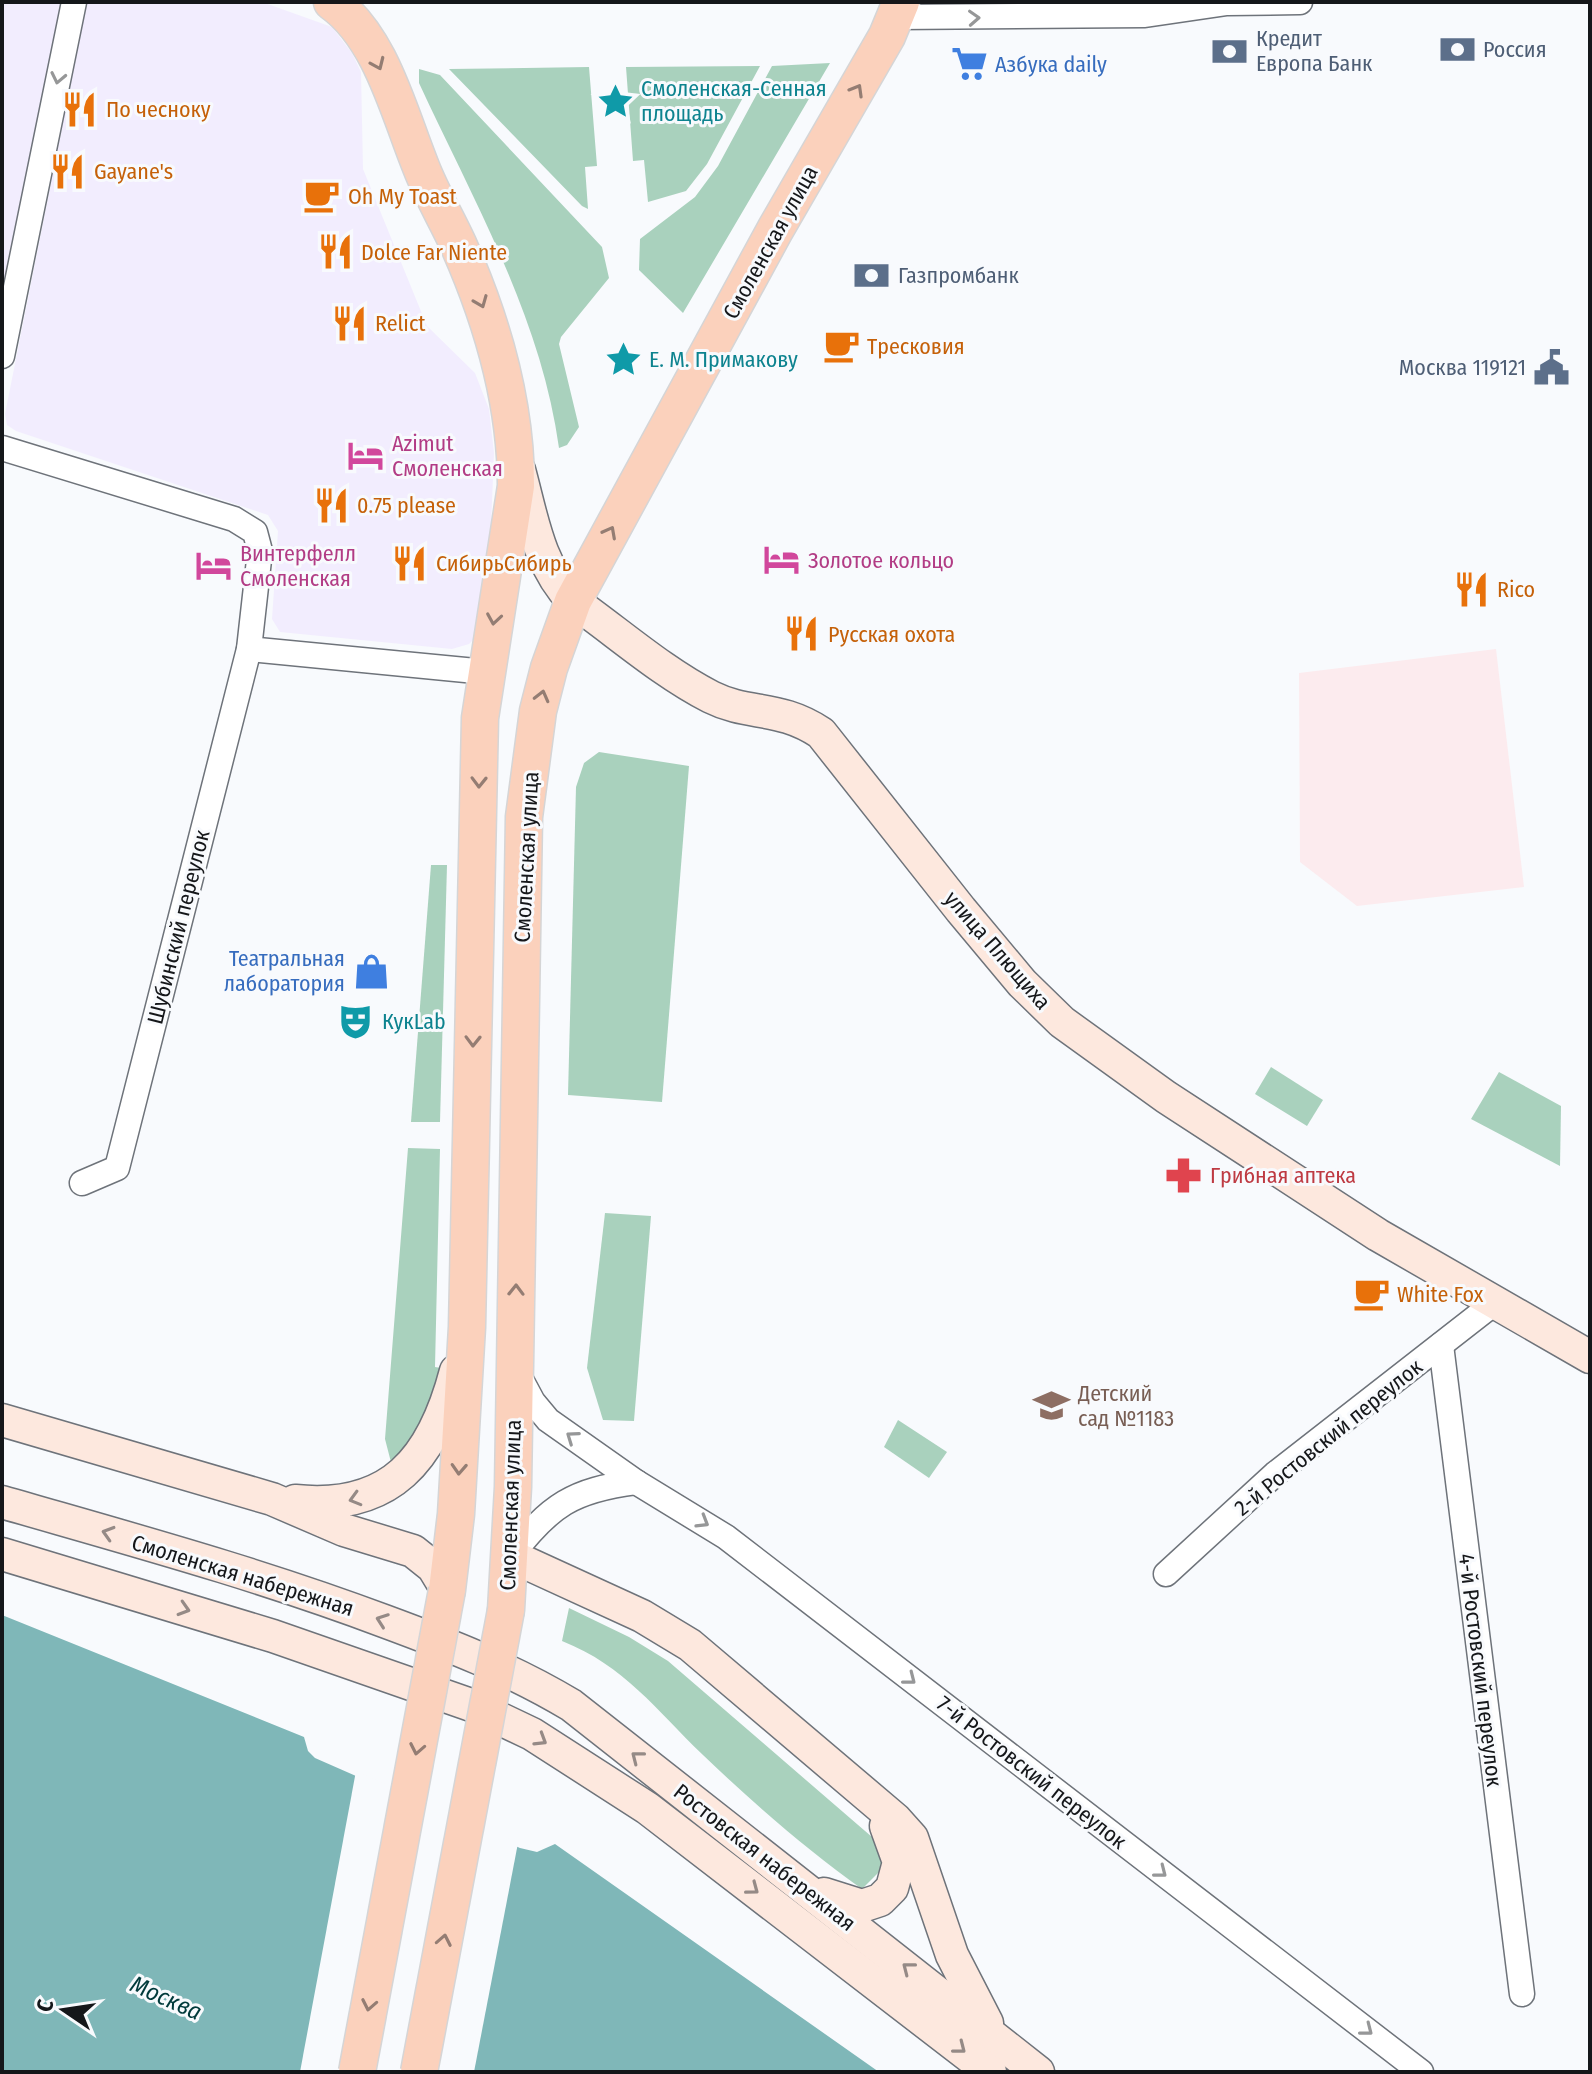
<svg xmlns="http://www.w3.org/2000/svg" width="1592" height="2074" font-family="'Fira Sans Condensed',sans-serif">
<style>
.commercial{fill:#f2edfe}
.education{fill:#fcebee}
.green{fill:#a9d1bd}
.water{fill:#7fb7b8}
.pier{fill:#f8fafd}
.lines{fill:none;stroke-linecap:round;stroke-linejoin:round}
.street-casing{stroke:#6e737a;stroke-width:27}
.secondary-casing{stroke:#6e737a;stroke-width:35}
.primary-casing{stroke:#d5d5d6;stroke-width:39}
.street{stroke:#fff;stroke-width:24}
.secondary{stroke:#fde8de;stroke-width:32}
.primary{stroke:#fbd1bc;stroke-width:36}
.primary-bridge-casing{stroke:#d5d5d6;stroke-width:39;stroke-linecap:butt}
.primary-bridge{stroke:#fbd1bc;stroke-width:36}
.oneway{stroke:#969798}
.oneway2{stroke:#947d73}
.oneway3{stroke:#958a86}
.labels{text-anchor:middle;stroke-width:6;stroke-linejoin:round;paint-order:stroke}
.service-label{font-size:22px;fill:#4e5e75;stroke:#f8fafd;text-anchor:start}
.shop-label{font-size:22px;fill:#366cbe;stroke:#f8fafd;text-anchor:start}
.culture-label{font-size:22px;fill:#0d838f;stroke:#f8fafd;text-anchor:start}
.food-label{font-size:22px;fill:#c56008;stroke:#f8fafd;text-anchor:start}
.street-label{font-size:22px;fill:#15171a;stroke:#f8fafd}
.hotel-label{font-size:22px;fill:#b23c85;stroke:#f8fafd;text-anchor:start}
.health-label{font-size:22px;fill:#be3a42;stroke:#f8fafd;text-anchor:start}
.education-label{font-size:22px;fill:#785e54;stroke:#f8fafd;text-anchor:start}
.water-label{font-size:24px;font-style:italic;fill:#013a3b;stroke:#f8fafd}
</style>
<rect width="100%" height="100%" fill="#f8fafd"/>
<g class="commercial">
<path d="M2 2H62L2 293Z"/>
<path d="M87 2H262L332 27 352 53 361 72 363 169 427 326 475 373 489 409 494 453 491 526 475 638 469 644 452 649 280 632 272 619 278 531 268 515 16 431 7 425 5 414Z"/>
</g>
<path class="education" d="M1496 649 1524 887 1357 906 1300 862 1299 673Z"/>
<g class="green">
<path d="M830 63 683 313 639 270 640 239 695 197 718 166 772 66Z"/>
<path d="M760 66 707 164 686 191 648 202 644 160 633 161 626 67Z"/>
<path d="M589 67 597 166 585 167 588 209 582 206 449 69Z"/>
<path d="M419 69 440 75 602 247 609 278 561 337 559 344 579 427 567 445 559 448C541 317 474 202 419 83Z"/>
<path d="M599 752 689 766 662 1102 568 1095 576 787 584 763Z"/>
<path d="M431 865H447L440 1122H411Z"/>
<path d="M1271 1067 1323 1100 1307 1126 1255 1094Z"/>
<path d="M1499 1072 1561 1106 1560 1166 1471 1119Z"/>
<path d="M408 1148 440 1149 435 1367 441 1368 439 1390 393 1470 385 1439Z"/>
<path d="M605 1213 651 1216 634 1421 603 1420 587 1368Z"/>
<path d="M898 1420 947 1452 929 1478 884 1447Z"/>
<path d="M569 1608 629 1637 668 1661 872 1837 883 1855 879 1872 862 1889C806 1849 752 1802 703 1755 655 1709 625 1666 562 1641Z"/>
</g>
<path class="water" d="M2 1615 304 1737 308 1751 315 1758 520 1848 537 1852 555 1844 879 2072H2Z"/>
<path class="pier" d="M356 1771 518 1843 474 2072H300Z"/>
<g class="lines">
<defs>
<g id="street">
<path d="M896 17 1145 15 1227 3 1300 2"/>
<path d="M2 356 74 2"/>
<path d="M2 448 234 519 255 532 260 551 249 649 117 1168 82 1183"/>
<path d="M249 649 486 672"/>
<path d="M1441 1345 1522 1994"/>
<path d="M518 1374 533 1402 548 1420 636 1482 726 1537 1421 2072"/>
<path d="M511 1556C550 1505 573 1490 636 1482"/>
<path d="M1166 1574 1275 1474 1493 1304"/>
</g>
<g id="secondary">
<path d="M519 470C532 517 538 565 573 601 617 632 662 672 711 697 749 716 779 705 821 733L961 910 1022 983 1062 1022 1166 1097 1378 1235 1590 1357"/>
<path d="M2 1420 272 1499 344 1530 413 1551 433 1567 447 1590"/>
<path d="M295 1501C391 1511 433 1459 456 1371"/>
<path d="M2 1502C130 1539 259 1574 384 1621 449 1645 511 1669 571 1705L1038 2072"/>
<path d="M2 1554 273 1636 471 1705 532 1734 647 1808 990 2072"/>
<path d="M511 1556 642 1616 690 1645 895 1819 912 1838 952 1955 987 2023"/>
<path d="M824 1894 862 1906 880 1900 892 1888 899 1862 886 1826"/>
</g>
<g id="primary">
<path d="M332 2C381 37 399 113 421 167 431 193 446 218 458 244 492 320 516 402 516 486L480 718 467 1327 456 1514 447 1590"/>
<path d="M506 1610 513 1487 524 817 538 711 549 668 573 601 775 230 887 36 901 2"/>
</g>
</defs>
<use href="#street" class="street-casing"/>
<use href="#secondary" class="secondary-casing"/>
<use href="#primary" class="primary-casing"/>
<use href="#street" class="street"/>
<use href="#secondary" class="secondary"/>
<use href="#primary" class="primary"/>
<defs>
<g id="primary-bridge">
<path d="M357 2072 447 1590"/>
<path d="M419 2072 506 1610"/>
</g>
</defs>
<use href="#primary-bridge" class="primary-bridge-casing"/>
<use href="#primary-bridge" class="primary-bridge"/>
</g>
<defs><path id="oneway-chevron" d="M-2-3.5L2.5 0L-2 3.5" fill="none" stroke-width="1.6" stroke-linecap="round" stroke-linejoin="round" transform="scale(2)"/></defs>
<g class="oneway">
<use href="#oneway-chevron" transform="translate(974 18) rotate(-3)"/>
<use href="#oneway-chevron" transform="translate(58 78) rotate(102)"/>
<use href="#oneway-chevron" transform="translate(572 1437) rotate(-145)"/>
<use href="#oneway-chevron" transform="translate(703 1522) rotate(31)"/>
<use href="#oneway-chevron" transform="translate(910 1679) rotate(38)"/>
<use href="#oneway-chevron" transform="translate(1161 1872) rotate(38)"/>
<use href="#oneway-chevron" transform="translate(1367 2030) rotate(38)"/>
</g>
<g class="oneway2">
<use href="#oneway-chevron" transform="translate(378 64) rotate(66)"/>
<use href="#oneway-chevron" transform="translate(857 90) rotate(-60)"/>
<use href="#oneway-chevron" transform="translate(481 302) rotate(68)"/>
<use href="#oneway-chevron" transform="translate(610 532) rotate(-62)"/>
<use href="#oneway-chevron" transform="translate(494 619) rotate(99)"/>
<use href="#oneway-chevron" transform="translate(542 696) rotate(-76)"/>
<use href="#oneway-chevron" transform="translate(479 782) rotate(91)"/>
<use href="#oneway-chevron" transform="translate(473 1041) rotate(91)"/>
<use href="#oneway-chevron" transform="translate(516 1290) rotate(-89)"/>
<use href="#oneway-chevron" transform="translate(459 1469) rotate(93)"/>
<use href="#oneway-chevron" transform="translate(417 1749) rotate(101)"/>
<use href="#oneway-chevron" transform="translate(444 1940) rotate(-79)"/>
<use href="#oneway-chevron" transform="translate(369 2005) rotate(101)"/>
</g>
<g class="oneway3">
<use href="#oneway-chevron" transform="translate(355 1499) rotate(164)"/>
<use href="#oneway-chevron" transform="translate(108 1533) rotate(-163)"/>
<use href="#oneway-chevron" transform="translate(184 1609) rotate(17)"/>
<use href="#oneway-chevron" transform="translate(382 1620) rotate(-160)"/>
<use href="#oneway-chevron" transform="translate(541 1740) rotate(32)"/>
<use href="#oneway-chevron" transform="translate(637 1757) rotate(-142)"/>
<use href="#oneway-chevron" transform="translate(753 1889) rotate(37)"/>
<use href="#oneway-chevron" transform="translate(908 1968) rotate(-142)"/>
<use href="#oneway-chevron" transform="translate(960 2048) rotate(38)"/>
</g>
<defs>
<symbol id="bank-bare" viewBox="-9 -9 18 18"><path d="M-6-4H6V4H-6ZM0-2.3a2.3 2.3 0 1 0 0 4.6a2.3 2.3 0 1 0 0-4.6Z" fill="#5c6f8a" stroke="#f8fafd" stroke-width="2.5" paint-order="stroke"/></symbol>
<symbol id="supermarket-bare" viewBox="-9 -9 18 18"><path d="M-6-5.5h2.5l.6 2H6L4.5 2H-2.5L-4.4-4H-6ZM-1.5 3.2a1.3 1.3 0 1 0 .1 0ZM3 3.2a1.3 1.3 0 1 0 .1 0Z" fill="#3f7fe0" stroke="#f8fafd" stroke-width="2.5" paint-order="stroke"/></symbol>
<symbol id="sight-bare" viewBox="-9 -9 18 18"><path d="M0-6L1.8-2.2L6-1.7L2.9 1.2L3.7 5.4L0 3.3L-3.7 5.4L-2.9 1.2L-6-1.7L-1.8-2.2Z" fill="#0f9aa8" stroke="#f8fafd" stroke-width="2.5" paint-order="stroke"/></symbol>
<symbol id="restaurant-bare" viewBox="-9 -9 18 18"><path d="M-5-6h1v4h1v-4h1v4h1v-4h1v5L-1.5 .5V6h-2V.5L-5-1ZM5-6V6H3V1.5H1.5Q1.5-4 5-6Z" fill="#e8710a" stroke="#f8fafd" stroke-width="2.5" paint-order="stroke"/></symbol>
<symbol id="cafe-bare" viewBox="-9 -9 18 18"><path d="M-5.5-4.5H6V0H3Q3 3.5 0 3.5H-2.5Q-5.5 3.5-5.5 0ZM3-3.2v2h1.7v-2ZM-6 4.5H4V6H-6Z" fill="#e8710a" stroke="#f8fafd" stroke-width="2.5" paint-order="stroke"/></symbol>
<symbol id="civic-bare" viewBox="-9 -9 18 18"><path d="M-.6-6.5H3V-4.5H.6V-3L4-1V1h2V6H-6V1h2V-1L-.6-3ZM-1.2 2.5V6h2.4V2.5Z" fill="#5c6f8a" stroke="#f8fafd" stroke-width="2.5" paint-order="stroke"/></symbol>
<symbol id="hotel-bare" viewBox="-9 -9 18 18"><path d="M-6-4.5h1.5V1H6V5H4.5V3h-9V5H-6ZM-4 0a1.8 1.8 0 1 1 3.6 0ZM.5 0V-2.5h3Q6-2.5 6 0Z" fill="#d1479c" stroke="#f8fafd" stroke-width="2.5" paint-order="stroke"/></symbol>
<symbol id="shop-bare" viewBox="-9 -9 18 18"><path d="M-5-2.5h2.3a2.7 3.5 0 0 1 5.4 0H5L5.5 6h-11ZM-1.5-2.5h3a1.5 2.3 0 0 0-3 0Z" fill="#3f7fe0" stroke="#f8fafd" stroke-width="2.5" paint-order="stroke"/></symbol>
<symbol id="theatre-bare" viewBox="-9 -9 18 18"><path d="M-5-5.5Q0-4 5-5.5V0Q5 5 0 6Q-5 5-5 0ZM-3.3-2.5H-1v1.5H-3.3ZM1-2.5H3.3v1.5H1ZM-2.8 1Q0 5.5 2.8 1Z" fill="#0f9aa8" stroke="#f8fafd" stroke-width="2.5" paint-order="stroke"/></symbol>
<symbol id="pharmacy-bare" viewBox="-9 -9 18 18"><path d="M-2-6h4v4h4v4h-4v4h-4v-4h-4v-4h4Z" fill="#e0444e" stroke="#f8fafd" stroke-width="2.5" paint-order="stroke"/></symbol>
<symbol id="school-bare" viewBox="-9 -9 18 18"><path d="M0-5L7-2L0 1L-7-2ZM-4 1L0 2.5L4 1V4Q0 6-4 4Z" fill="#8d6e63" stroke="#f8fafd" stroke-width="2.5" paint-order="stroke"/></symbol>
</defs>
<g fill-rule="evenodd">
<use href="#bank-bare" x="1432" y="24" width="51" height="51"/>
<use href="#bank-bare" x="1204" y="26" width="51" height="51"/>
<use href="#supermarket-bare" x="944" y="38" width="51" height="51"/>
<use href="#sight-bare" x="590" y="76" width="51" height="51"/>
<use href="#restaurant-bare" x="54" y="84" width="51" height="51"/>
<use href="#restaurant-bare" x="42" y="146" width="51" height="51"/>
<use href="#cafe-bare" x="296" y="170" width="51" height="51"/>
<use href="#restaurant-bare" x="310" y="226" width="51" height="51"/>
<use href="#bank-bare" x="846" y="250" width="51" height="51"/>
<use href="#restaurant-bare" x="324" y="298" width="51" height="51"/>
<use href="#cafe-bare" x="816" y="320" width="51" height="51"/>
<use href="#sight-bare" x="598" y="334" width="51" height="51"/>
<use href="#civic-bare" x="1526" y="342" width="51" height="51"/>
<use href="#hotel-bare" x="340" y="430" width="51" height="51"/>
<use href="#restaurant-bare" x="306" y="480" width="51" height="51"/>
<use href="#hotel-bare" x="756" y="534" width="51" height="51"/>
<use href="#restaurant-bare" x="384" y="538" width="51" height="51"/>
<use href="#hotel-bare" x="188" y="540" width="51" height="51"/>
<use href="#restaurant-bare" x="1446" y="564" width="51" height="51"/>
<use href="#restaurant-bare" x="776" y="608" width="51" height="51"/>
<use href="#shop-bare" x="346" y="946" width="51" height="51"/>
<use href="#theatre-bare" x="330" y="996" width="51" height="51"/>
<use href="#pharmacy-bare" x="1158" y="1150" width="51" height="51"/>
<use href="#cafe-bare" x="1346" y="1268" width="51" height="51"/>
<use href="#school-bare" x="1026" y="1380" width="51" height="51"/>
</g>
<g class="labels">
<g class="service-label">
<text x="1256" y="46">Кредит<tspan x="1256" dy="25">Европа Банк</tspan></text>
<text x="1483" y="57">Россия</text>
<text x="898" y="283">Газпромбанк</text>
<text x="1526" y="375" text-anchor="end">Москва 119121</text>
</g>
<g class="shop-label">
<text x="995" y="72">Азбука daily</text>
<text x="345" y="966" text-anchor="end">Театральная<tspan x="345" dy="25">лаборатория</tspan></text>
</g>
<g class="culture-label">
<text x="641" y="96">Смоленская-Сенная<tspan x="641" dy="25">площадь</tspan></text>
<text x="649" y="367">Е. М. Примакову</text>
<text x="382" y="1029">КукLab</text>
</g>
<g class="food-label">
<text x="106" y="117">По чесноку</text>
<text x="94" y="179">Gayane's</text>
<text x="348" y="204">Oh My Toast</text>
<text x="361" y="260">Dolce Far Niente</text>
<text x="375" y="331">Relict</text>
<text x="867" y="354">Тресковия</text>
<text x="357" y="513">0.75 please</text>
<text x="436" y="571">СибирьСибирь</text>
<text x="1497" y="597">Rico</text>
<text x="828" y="642">Русская охота</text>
<text x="1397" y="1302">White Fox</text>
</g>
<g class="street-label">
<text transform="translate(770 242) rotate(-61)" y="8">Смоленская улица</text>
<text transform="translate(526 857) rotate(-87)" y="8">Смоленская улица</text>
<text transform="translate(178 927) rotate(-76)" y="8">Шубинский переулок</text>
<text transform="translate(998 950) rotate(49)" y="8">улица Плющиха</text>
<text transform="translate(1328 1437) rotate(-39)" y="8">2-й Ростовский переулок</text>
<text transform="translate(510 1505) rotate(-88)" y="8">Смоленская улица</text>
<text transform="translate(243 1575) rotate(17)" y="8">Смоленская набережная</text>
<text transform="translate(1481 1670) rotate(83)" y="8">4-й Ростовский переулок</text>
<text transform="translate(1032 1772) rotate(38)" y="8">7-й Ростовский переулок</text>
<text transform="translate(765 1857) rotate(38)" y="8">Ростовская набережная</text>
</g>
<g class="hotel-label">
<text x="392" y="451">Azimut<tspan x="392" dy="25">Смоленская</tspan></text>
<text x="240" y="561">Винтерфелл<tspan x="240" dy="25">Смоленская</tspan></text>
<text x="808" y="568">Золотое кольцо</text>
</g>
<g class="health-label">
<text x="1210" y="1183">Грибная аптека</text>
</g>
<g class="education-label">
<text x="1078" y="1401">Детский<tspan x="1078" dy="25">сад №1183</tspan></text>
</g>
<g class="water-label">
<text transform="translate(166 1998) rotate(24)" y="8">Москва</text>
</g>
</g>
<rect width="1592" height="2074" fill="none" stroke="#15171a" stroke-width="8"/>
<g transform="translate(64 2010) rotate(283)" stroke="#f8fafd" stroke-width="6" paint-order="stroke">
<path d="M0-6L14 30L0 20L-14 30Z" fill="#15171a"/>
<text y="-12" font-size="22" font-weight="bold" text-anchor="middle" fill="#15171a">С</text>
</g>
</svg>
